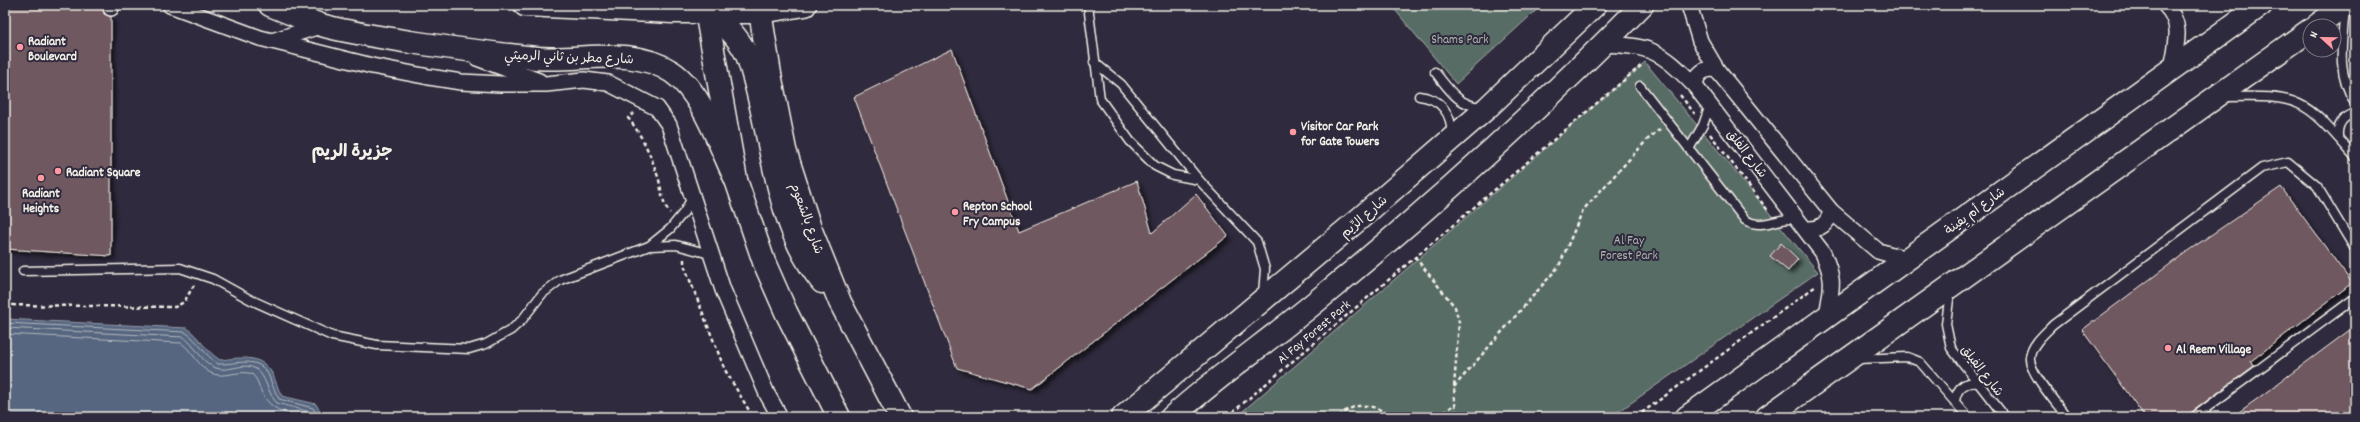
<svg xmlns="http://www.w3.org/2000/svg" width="2360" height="422" font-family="Dekko,'Playpen Sans Arabic',sans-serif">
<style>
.green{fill:#586c66;stroke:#a6aea7}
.water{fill:#566680;stroke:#959eaa}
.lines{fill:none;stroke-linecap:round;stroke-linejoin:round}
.shore{stroke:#b5b9be;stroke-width:1}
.building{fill:#705960;stroke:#f4f1e8;filter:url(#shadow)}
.lane-casing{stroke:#f4f1e8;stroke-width:11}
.street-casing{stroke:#f4f1e8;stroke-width:18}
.secondary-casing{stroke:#f4f1e8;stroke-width:25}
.primary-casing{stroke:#f4f1e8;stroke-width:25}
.path{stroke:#f4f1e8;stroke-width:2.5;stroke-dasharray:4 3;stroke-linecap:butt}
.lane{stroke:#2f2a3d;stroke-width:8}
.street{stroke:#2f2a3d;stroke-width:15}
.secondary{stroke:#2f2a3d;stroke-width:22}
.primary{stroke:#2f2a3d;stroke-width:22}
.poi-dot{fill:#ff9aa2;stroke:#2f2a3d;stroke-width:1.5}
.labels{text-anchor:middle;stroke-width:4;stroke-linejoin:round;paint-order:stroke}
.park-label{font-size:13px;fill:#aeb5ae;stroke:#2f2a3d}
.poi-label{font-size:13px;font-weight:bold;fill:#f4f1e8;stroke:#2f2a3d;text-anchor:start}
.street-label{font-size:13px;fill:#f4f1e8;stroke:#2f2a3d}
.district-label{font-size:17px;font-weight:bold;fill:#f4f1e8;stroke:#2f2a3d}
</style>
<defs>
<filter id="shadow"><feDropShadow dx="3.5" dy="3.5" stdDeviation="2" flood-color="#0009"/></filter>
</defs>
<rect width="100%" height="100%" fill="#2f2a3d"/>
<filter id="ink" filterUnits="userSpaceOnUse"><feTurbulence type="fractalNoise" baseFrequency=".025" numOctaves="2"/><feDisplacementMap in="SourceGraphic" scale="8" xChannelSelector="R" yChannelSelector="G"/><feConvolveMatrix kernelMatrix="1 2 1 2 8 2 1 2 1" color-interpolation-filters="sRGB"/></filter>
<g filter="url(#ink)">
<g class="green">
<path d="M1391 5H1542L1456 84Z"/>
<path d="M1645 62 1818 272 1611 417H1236Z"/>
</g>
<path class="water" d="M5 319 187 328C200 338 206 351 220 360 239 358 260 353 272 373 276 380 277 388 282 396L316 404 323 417H5Z"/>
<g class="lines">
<g class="shore">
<path d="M5 323 185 332C199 341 204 355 218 364 235 365 259 354 269 376 272 384 274 391 279 399L313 408 318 417"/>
<path d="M5 328 183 337C196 345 201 363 216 368 228 373 244 361 256 369 267 377 267 393 277 403L310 412 313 417"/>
<path d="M5 334 181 343C194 351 200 373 218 375 230 376 241 370 252 374 258 380 258 384 261 391 270 410 284 413 303 417"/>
</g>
</g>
<g class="building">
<path d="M5 5H103L104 14 111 17V256L5 249Z"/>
<path d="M952 49 1019 231 1137 181 1152 233 1196 194 1228 236 1032 389 957 368 854 97Z"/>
<path d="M2281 187 2352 283 2251 361 2254 366 2185 417H2145L2082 330 2189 250Z"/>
<path d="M1781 243 1798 259 1788 271 1770 256Z"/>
<path d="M2355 326V417H2232L2257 399Z"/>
</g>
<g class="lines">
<defs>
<g id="lane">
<path d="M1088 5 1100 99 1130 141 1155 166 1173 175 1199 180 1257 242 1265 269 1263 294"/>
<path d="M2345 9C2342 43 2336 73 2355 103"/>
<path d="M1094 62 1121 84 1199 180"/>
<path d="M1435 72C1449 89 1458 106 1482 107"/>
<path d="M1640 86 1745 220C1764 231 1778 216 1797 219"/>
<path d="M1419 96C1440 98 1453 114 1451 135"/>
<path d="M2225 97C2303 95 2304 99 2355 157"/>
<path d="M2338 137C2337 125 2343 116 2355 113"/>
<path d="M1689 149 1703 125 1710 105"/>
<path d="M650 246 676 245 710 254"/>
<path d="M23 271 180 268 213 279 251 300 332 336 377 345 469 349 486 344 511 330 522 320 542 294 560 280 649 246 670 229 684 212 692 198"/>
<path d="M1950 291 1946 324 1951 348 2005 417"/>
<path d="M1857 359 1907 357 1920 362 1968 417"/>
<path d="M1955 401C1957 387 1965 381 1979 383"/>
<path d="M2067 417C2058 405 2028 372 2030 357 2032 344 2044 334 2053 325L2262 168 2288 162 2317 186 2355 249"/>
<path d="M2194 417 2355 298"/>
</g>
<g id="street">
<path d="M170 5 260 38 372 66 429 77 461 82 501 84H546L584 80 608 83 657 108 669 125 723 290 767 394 780 417"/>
<path d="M1689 5 1700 41 1717 70 1831 211 1878 251 1906 259"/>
<path d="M2165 5C2184 24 2176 45 2172 68"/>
<path d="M111 8 112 5"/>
<path d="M272 41 323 25"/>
<path d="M1604 44C1652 46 1661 51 1695 86L1823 253C1835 281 1832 286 1827 315"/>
<path d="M477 58 539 81"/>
<path d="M1695 86C1696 74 1704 67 1717 70"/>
<path d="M1807 229C1820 230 1828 224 1831 211"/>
</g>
<g id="secondary">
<path d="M270 5C287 12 304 19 321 25 350 33 380 37 410 42 452 48 494 54 536 58 582 62 630 45 672 72 702 92 720 147 736 180"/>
<path d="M525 5 673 12H760L805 5"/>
<path d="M705 5 736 180 764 262 786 312 839 417"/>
<path d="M759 5 770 74 785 150 810 228 840 302 900 417"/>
<path d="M706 11C724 22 737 35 747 55 773 129 771 219 822 282"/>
<path d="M1123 417 1358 220 1487 108 1595 5"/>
<path d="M1172 417C1220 374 1274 337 1324 295 1435 204 1541 108 1642 5"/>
</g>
<g id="primary">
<path d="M2316 26 2345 5"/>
<path d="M1687 417 2261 5"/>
<path d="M1767 417 2310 30"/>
</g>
</defs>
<use href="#lane" class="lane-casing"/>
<use href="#street" class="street-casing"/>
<use href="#secondary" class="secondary-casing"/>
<use href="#primary" class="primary-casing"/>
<g class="path">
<path d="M1680 95 1695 114"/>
<path d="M634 113 628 118C643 136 652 158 659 180 662 192 662 203 670 213"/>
<path d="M1710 134 1769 212"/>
<path d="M1415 257 1455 307 1459 322 1454 387 1456 417"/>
<path d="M684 259V265L725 370 753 417"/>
<path d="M5 305 175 307 184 302 194 285"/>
<path d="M1454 387 1559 266 1583 210 1647 140 1660 129"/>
<path d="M1227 417 1643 64"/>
<path d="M1339 417C1354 400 1376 404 1391 417"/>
<path d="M1438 417 1454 405"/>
<path d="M1636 417 1816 286"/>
</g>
<use href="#lane" class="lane"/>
<use href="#street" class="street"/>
<use href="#secondary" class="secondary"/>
<use href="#primary" class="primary"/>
</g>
</g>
<g class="poi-dot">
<circle cx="20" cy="47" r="4"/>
<circle cx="1293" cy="132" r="4"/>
<circle cx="58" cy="171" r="4"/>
<circle cx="41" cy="178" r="4"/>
<circle cx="955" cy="212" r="4"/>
<circle cx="2168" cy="348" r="4"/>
</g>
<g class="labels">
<g class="park-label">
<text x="1460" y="43">Shams Park</text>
<text x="1629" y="244">Al Fay<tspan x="1629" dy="15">Forest Park</tspan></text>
</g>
<g class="poi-label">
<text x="28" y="45">Radiant<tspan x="28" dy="15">Boulevard</tspan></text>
<text x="1301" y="130">Visitor Car Park<tspan x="1301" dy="15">for Gate Towers</tspan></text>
<text x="66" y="176">Radiant Square</text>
<text x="41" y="197" text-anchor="middle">Radiant<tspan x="41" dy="15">Heights</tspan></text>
<text x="963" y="210">Repton School<tspan x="963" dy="15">Fry Campus</tspan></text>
<text x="2176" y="353">Al Reem Village</text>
</g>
<g class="street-label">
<text transform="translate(569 56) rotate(2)" y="5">شارع مطر بن ثاني الرميثي</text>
<text transform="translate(1748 153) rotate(52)" y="5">شارع الفلق</text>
<text transform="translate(1974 210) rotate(-36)" y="5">شارع أم يِفينة</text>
<text transform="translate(1363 216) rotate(-41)" y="5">شارع الرِّيم</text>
<text transform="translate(808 218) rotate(70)" y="5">شارع بالشعوم</text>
<text transform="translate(1313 331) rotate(-40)" y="5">Al Fay Forest Park</text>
<text transform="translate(1983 370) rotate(52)" y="5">شارع الفيلق</text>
</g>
<g class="district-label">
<text x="352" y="156">جزيرة الريم</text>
</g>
</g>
<rect width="2360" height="422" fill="none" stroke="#2f2a3d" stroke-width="20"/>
<rect x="10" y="10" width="2340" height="402" fill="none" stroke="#f4f1e8" stroke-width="1.5" filter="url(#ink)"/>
<g transform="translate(2322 38) rotate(292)"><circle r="19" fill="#2f2a3d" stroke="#7e7a81"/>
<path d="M0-3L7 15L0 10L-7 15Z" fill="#ff9aa2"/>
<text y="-6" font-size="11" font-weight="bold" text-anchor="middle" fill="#f4f1e8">N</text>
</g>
</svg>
